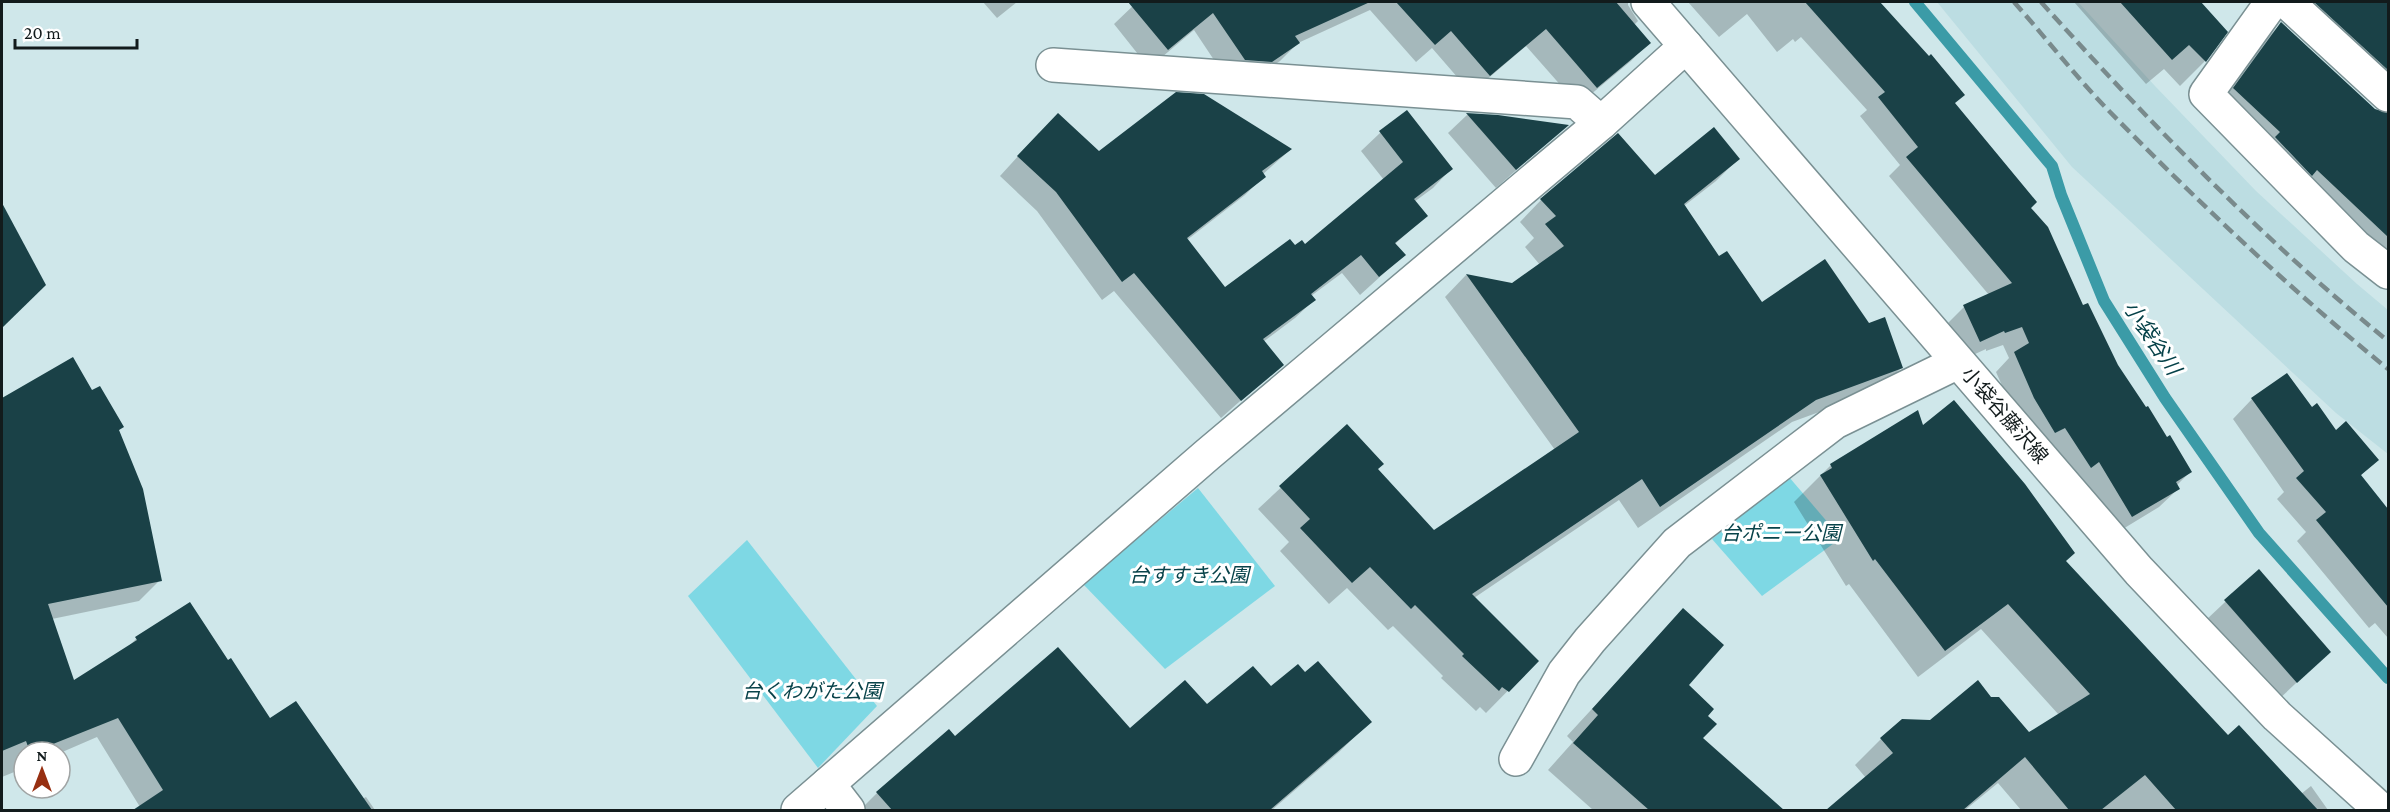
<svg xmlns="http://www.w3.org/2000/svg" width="2390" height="812" font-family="'Crimson Pro','Noto Sans JP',serif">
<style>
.built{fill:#bcdde2}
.green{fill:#7ed8e4}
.shadow{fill:#0003}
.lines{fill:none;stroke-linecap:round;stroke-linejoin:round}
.stream{stroke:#3b9ba7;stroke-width:12}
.building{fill:#1a4147}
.minor-casing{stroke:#7a9093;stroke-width:36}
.secondary-casing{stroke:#7a9093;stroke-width:36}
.minor{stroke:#fff;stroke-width:33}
.secondary{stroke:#fff;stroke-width:33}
.rail{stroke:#798a8c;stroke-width:4.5;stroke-dasharray:12 6;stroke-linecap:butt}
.labels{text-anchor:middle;stroke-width:6;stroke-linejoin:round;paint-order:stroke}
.street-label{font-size:20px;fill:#121b1c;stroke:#fff}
.park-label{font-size:20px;font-style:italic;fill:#08434a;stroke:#fff}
.water-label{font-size:21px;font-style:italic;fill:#054148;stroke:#fff}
</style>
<rect width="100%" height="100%" fill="#cfe7ea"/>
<path class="built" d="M1937 2H2078L2155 86 2256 191 2357 284 2388 310V454L2336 413 2072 167Z"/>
<g class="green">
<path d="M1789 477 1841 538 1762 596 1712 539Z"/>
<path d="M1198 488 1275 586 1165 669 1083 584Z"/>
<path d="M747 540 877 706 818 768 688 596Z"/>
</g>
<g class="shadow">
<path d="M983 2H1017L997 18Z"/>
<path d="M1137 2H1665H1628V5L1638 21 1634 25 1649 42 1631 61 1578 105 1526 46 1471 93 1432 48 1416 62 1370 10 1298 43 1280 61 1252 79 1226 78 1194 30 1149 68 1114 24Z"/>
<path d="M1688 2H1879L1929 58 1953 104 2029 208 2082 307 2117 366 2190 472 2176 486 2178 489 2159 507 2113 535 2016 417 1996 372 2009 358 2003 345 1986 351V349L1962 360 1946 325 1964 307 1989 295 1889 176 1900 165 1860 116 1867 110 1801 37 1795 42 1793 39 1777 52 1747 14 1719 37Z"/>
<path d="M2074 2H2199L2226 32 2204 62 2180 86 2164 69 2146 84Z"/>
<path d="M2294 2H2388V116L2387 108Z"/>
<path d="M2281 24 2388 122V280L2216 107 2263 42Z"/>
<path d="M1407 112 1451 169 1433 188 1414 202 1426 216 1395 244 1404 255 1360 295 1342 273 1311 296 1314 300 1295 318 1263 342 1282 364 1221 418 1114 291 1102 300 1037 211 1000 176 1039 133 1098 153 1290 150 1262 175 1264 176 1245 195 1187 240 1225 290 1295 247 1305 246 1384 180 1361 151 1380 133Z"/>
<path d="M1467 115 1566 126 1496 188 1448 133Z"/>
<path d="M1738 159 1716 181 1684 206 1719 258 1762 304 1901 368 1879 390 1792 422 1638 528 1619 500 1474 598 1537 661 1486 713 1480 707 1476 711 1441 678 1443 676 1393 626 1388 630 1347 588 1329 604 1280 551 1289 542 1258 509 1347 426 1376 469 1434 532 1555 450 1445 297 1466 275 1512 285 1540 265 1525 247 1534 238 1520 222 1541 200Z"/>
<path d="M2 208 44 284 2 326Z"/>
<path d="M72 359 92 393 122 427 118 431 160 580 139 601 52 619 73 682 125 650 136 639 227 662 270 720 362 799 366 797 375 810H136L140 807 97 737 60 753 24 752V768L2 777V400Z"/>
<path d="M2252 399 2311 409 2335 432 2377 459 2360 476 2388 511V638L2375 623 2369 628 2297 541 2306 532 2277 499 2284 492 2233 419Z"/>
<path d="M1917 413 1923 428 2065 562 2228 737 2301 794 2311 786 2328 810H2021L1998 783 1965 810H1828L1866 778 1855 765 1881 739 1991 698 2028 734 2059 715 1981 629 1918 677 1849 584 1846 586 1794 502 1831 465Z"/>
<path d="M2258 571 2329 652 2277 701 2206 620Z"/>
<path d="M1683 610 1686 686 1706 716 1701 739 1782 810H1593L1548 770 1573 742 1567 736Z"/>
<path d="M1305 674 1370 722 1338 753 1272 810H860L877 793 955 738 1130 731 1271 688Z"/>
</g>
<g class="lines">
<path class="stream" d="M1915 2 2052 166 2061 195 2104 301 2165 398 2259 533 2388 678"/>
</g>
<g class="building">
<path d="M1128 2H1370L1295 36 1300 43 1272 62 1245 60 1213 13 1168 50Z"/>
<path d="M1396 2H1616L1651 43 1597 88 1546 29 1490 76 1451 31 1435 45Z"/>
<path d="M1805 2H1880L1929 56 1931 54 1965 95 1955 103 2037 202 2031 208 2048 227 2083 305 2088 303 2118 365 2146 407 2148 406 2167 437 2170 435 2192 472 2176 482 2180 489 2132 517 2099 462 2091 468 2065 428 2055 433 2034 398 2014 352 2029 343 2022 327 2005 333 2004 331 1980 342 1963 305 2012 283 1906 157 1918 147 1878 97 1885 92Z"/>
<path d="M2120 2H2201L2228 32 2206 62 2189 45 2172 60Z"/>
<path d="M2314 2H2388V70Z"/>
<path d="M2281 22 2375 109 2388 113V237L2317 170 2312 176 2275 137 2280 132 2233 88Z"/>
<path d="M1176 92 1204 94 1292 149 1262 171 1266 177 1187 238 1225 287 1290 239 1295 245 1302 240 1305 244 1403 162 1379 131 1407 110 1453 169 1414 199 1428 216 1395 243 1406 255 1379 277 1361 255 1311 294 1316 300 1263 339 1284 365 1241 401 1134 273 1122 282 1056 192 1017 156 1058 113 1099 151Z"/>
<path d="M1466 113 1498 115 1569 125 1516 170Z"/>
<path d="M1714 127 1740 159 1684 204 1719 256 1727 251 1762 302 1825 259 1869 323 1885 317 1903 368 1816 400 1660 507 1642 479 1472 594 1539 661 1509 692 1502 687 1499 691 1462 656 1464 654 1415 605 1411 609 1370 567 1352 583 1300 528 1310 519 1279 486 1347 424 1384 464 1378 469 1434 530 1579 432 1466 274 1512 283 1564 246 1545 224 1556 216 1540 199 1618 133 1655 175Z"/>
<path d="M2 203 46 285 2 328Z"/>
<path d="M73 357 92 390 100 386 124 427 119 430 143 489 162 581 48 604 74 680 137 640 135 637 190 602 228 660 231 658 270 718 296 701 372 810H133L163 790 118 718 33 752H30L26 741 2 751V398Z"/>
<path d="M2287 373 2312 407 2317 403 2336 430 2346 421 2379 460 2361 475 2388 509V607L2316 520 2326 512 2296 478 2304 471 2251 398Z"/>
<path d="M1954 400 2025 484 2075 553 2066 561 2228 735 2239 725 2318 810H2176L2145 775 2101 810H2069L2025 757 1963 810H1826L1893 753 1880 738 1902 719 1930 720 1978 680 1991 697H1999L2029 732 2090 694 2008 604 1945 651 1875 559 1873 561 1820 475 1832 468 1830 464 1918 410 1923 425Z"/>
<path d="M2259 569 2331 652 2297 683 2224 600Z"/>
<path d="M1683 608 1724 645 1689 685 1714 709 1708 716 1717 724 1703 738 1784 810H1649L1573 743 1598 715 1592 709Z"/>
<path d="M1058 647 1130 728 1185 680 1207 704 1253 666 1271 686 1298 664 1305 672 1318 661 1372 722 1270 810H892L876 792 949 729 955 736Z"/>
</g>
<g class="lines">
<defs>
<g id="minor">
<path d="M2272 2 2206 94 2356 247 2388 272"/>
<path d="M2287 2 2388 95"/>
<path d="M1053 65 1577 102 1601 123"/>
<path d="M1516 759 1564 673 1590 640 1677 543 1835 422 1958 362"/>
<path d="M828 784 848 810"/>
<path d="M798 810 1207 455 1601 123 1686 46"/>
</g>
<path id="secondary" d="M1648 2 2139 571 2277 716 2381 810"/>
</defs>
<use href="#minor" class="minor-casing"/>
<use href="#secondary" class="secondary-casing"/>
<use href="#minor" class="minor"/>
<use href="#secondary" class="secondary"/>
<g class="rail">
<path d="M2014 2C2046 38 2076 77 2110 112 2198 202 2291 290 2388 369"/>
<path d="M2041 2C2150 123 2262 239 2388 341"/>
</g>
</g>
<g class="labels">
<g class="street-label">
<text transform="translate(2005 415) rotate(49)" y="7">小袋谷藤沢線</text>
</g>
<g class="park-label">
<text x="1781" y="540">台ポニー公園</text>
<text x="1189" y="582">台すすき公園</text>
<text x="812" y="698">台くわがた公園</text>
</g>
<g class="water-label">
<text transform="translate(2152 338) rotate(56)" y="7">小袋谷川</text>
</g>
</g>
<rect width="2390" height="812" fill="none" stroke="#121b1c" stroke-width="6"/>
<g transform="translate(42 770)"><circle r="28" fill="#ffffff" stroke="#a0a4a4" stroke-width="1.5"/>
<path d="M0-4.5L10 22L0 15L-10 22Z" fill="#972f11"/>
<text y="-9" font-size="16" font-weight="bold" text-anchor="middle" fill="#121b1c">N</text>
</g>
<path d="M15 39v9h122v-9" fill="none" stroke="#121b1c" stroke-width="3"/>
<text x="24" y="39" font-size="18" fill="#121b1c" stroke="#ffffff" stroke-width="4.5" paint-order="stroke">20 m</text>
</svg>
